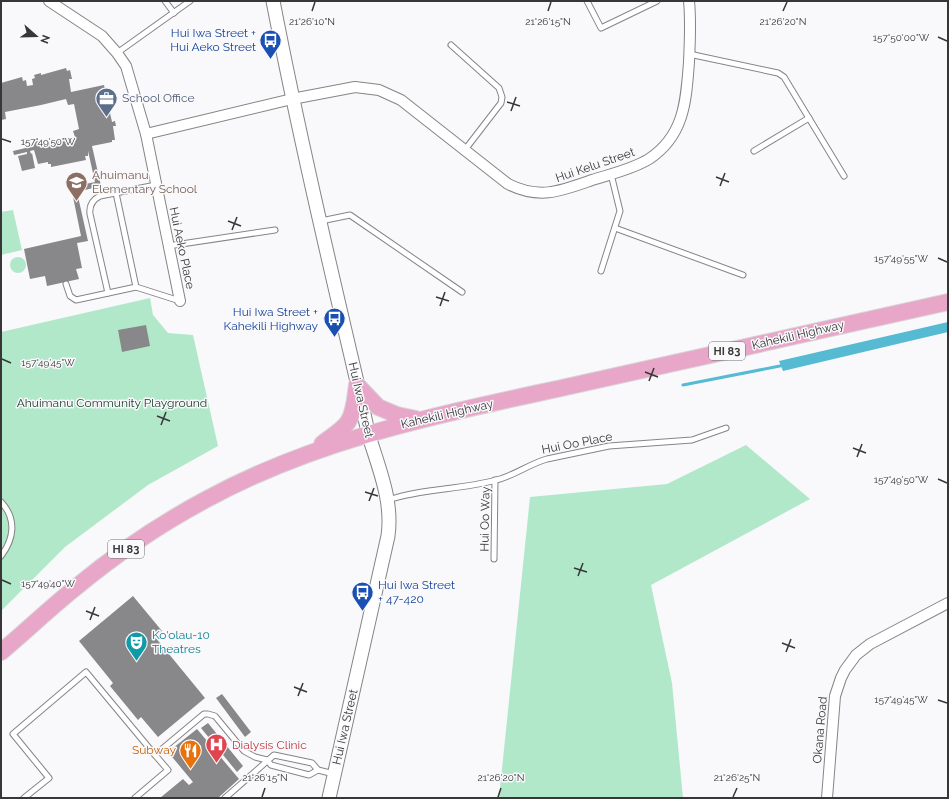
<svg xmlns="http://www.w3.org/2000/svg" width="949" height="799" font-family="Raleway,sans-serif">
<style>
.green{fill:#b1e8c9}
.water{fill:#56bbd2}
.lines{fill:none;stroke-linecap:round;stroke-linejoin:round}
.stream{stroke:#56bbd2;stroke-width:3}
.building{fill:#88888a}
.service-casing{stroke:#858587;stroke-width:7}
.minor-casing{stroke:#858587;stroke-width:12}
.tertiary-casing{stroke:#858587;stroke-width:15}
.primary-casing{stroke:#d7d7d7;stroke-width:18}
.service{stroke:#fff;stroke-width:5}
.minor{stroke:#fff;stroke-width:10}
.tertiary{stroke:#fff;stroke-width:13}
.primary{stroke:#e8a6c8;stroke-width:16}
.ticks{fill:none;stroke:#373738;stroke-width:1.5}
.labels{text-anchor:middle;stroke-width:3;stroke-linejoin:round;paint-order:stroke}
.shield{fill:#f9f9fc;stroke:#717173;stroke-width:1}
.shield-label{font-size:11px;font-weight:bold;fill:#373738}
.transit-label{font-size:12px;fill:#164399;stroke:#f9f9fc;text-anchor:end}
.service-label{font-size:12px;fill:#4e5e75;stroke:#f9f9fc;text-anchor:start}
.street-label{font-size:12px;fill:#373738;stroke:#f9f9fc}
.education-label{font-size:12px;fill:#785e54;stroke:#f9f9fc;text-anchor:start}
.park-label{font-size:12px;fill:#163827;stroke:#f9f9fc}
.culture-label{font-size:12px;fill:#0d838f;stroke:#f9f9fc;text-anchor:start}
.health-label{font-size:12px;fill:#be3a42;stroke:#f9f9fc;text-anchor:start}
.food-label{font-size:12px;fill:#c56008;stroke:#f9f9fc;text-anchor:end}
.ticks-label{font-size:10px;text-anchor:middle;fill:#373738;stroke:#f9f9fc;stroke-width:3;stroke-linejoin:round;paint-order:stroke}
</style>
<rect width="100%" height="100%" fill="#f9f9fc"/>
<g class="green">
<path d="M13 210 22 250 1 255V212Z"/>
<circle cx="18" cy="265" r="8"/>
<path d="M150 298 153 315 168 333 193 335 218 446 148 485 65 547 1 611V332Z"/>
<path d="M746 445 810 499 651 585 672 683 683 798H499L530 497 667 484Z"/>
</g>
<path class="water" d="M948 322V332L783 371 779 361Z"/>
<g class="lines">
<path class="stream" d="M683 385 785 365"/>
</g>
<g class="building">
<path d="M66 68 67 71 70 70 72 79H69L71 92 104 85 112 122 115 121 116 126H113L115 140H112V142L92 146 101 186 77 192 88 241 77 243 82 268 76 269 79 279 47 286 45 276 30 279 24 249 81 236 71 187 95 182 88 151V156H85L86 160 51 167V164H48V162L38 164 34 150 30 151 31 154 32 153 35 168 22 171 18 156 27 154V152L14 155 13 151 34 146 32 140 38 138 39 145 75 137 73 131 79 129 74 104 68 105 66 99 41 105 5 112 6 119 1 120V83L22 77 23 81 26 80 27 86 33 85 32 79 35 78 34 75 41 73V75Z"/>
<path d="M146 325 150 346 122 352 118 330Z"/>
<path d="M133 596 162 631 155 637 205 698 158 737 141 717 138 720 110 686 113 683 79 641Z"/>
<path d="M222 694 251 732 245 737 216 698Z"/>
<path d="M208 723 243 766 237 772 201 728Z"/>
<path d="M197 729 239 779 218 798H160L183 779 189 785 193 782 168 752Z"/>
</g>
<g class="lines">
<defs>
<g id="service">
<path d="M165 1 174 13"/>
<path d="M587 1 601 28 657 1"/>
<path d="M451 45 499 88 502 97 501 103 464 151"/>
<path d="M117 53 190 1"/>
<path d="M689 54 778 73 784 77 844 176"/>
<path d="M754 151 809 118"/>
<path d="M321 221 350 215 462 292"/>
<path d="M615 228 743 275"/>
<path d="M168 246 275 230"/>
<path d="M601 271 620 211 611 174"/>
<path d="M66 284 70 296 76 300 136 287 116 193"/>
<path d="M136 287 180 301"/>
<path d="M108 293 90 214C89 206 92 200 100 196L156 185"/>
<path d="M388 500C423 488 461 490 496 480 514 476 529 464 547 459L609 446 692 440 726 428"/>
<path d="M1 502C17 519 14 539 1 556"/>
<path d="M494 559 495 480"/>
<path d="M24 798 49 778 13 734 86 672 155 755"/>
<path d="M135 798 168 770 155 755 204 714H208L215 716 244 751 255 757 267 760 271 765 309 775 318 770"/>
<path d="M225 798 274 755 312 763 318 770 334 774"/>
</g>
<g id="minor">
<path d="M49 1 102 36 117 53 126 66 146 134 180 301"/>
<path d="M146 134 292 99 355 87 379 90 401 100 508 184C540 200 561 191 592 180 611 174 633 169 649 159 685 135 686 100 689 62 690 41 691 21 689 1"/>
<path d="M827 798 835 696 841 678 845 670 856 655 870 644 948 603"/>
</g>
<path id="tertiary" d="M273 1C298 130 328 258 358 386 362 403 365 420 369 436 379 469 393 501 388 536L329 798"/>
<g id="primary">
<path d="M357 385 378 407 397 415 416 419"/>
<path d="M322 444C330 437 342 431 348 422 355 411 355 397 357 385"/>
<path d="M1 652C26 631 50 608 75 588 116 554 160 524 207 499 323 436 448 413 575 385 700 357 824 329 948 302"/>
</g>
</defs>
<use href="#service" class="service-casing"/>
<use href="#minor" class="minor-casing"/>
<use href="#tertiary" class="tertiary-casing"/>
<use href="#primary" class="primary-casing"/>
<use href="#service" class="service"/>
<use href="#minor" class="minor"/>
<use href="#tertiary" class="tertiary"/>
<use href="#primary" class="primary"/>
</g>
<path class="ticks" d="M312 11 315 2M548 11 551 2M783 11 787 2M938 37 947 41M507 102 520 106M511 111 516 97M2 139 11 142M716 177 729 182M720 186 725 173M228 221 241 226M232 230 237 217M938 258 947 262M436 297 449 301M440 306 445 292M2 359 11 363M645 372 658 377M649 381 654 368M157 416 170 421M161 425 166 412M853 448 866 453M857 457 862 444M938 479 947 483M365 492 378 496M369 501 374 488M574 568 587 572M578 576 583 563M2 580 11 584M86 611 99 616M90 620 95 607M782 643 795 648M786 652 791 639M294 687 307 692M298 696 303 683M938 700 947 703M262 797 265 788M498 797 501 788M733 797 737 788"/>
<defs>
<symbol id="bus-pin" viewBox="-11 -11 22 30"><path d="M0 17L-7.5 6A9.5 9.5 0 1 1 7.5 6Z" fill="#1a4fb4" stroke="#f9f9fc"/><path d="M-5-6H5V4H4V6H2V4H-2V6H-4V4H-5ZM-3.5-4V0h7V-4ZM-3.5 1.2v1.5H-2V1.2ZM2 1.2v1.5H3.5V1.2Z" fill="#fff"/></symbol>
<symbol id="office-pin" viewBox="-11 -11 22 30"><path d="M0 17L-7.5 6A9.5 9.5 0 1 1 7.5 6Z" fill="#5c6f8a" stroke="#f9f9fc"/><path d="M-6-3h4V-5.5h4V-3h4V5H-6ZM-1-4.5V-3h2v-1.5ZM-6 0V1H6V0Z" fill="#fff"/></symbol>
<symbol id="school-pin" viewBox="-11 -11 22 30"><path d="M0 17L-7.5 6A9.5 9.5 0 1 1 7.5 6Z" fill="#8d6e63" stroke="#f9f9fc"/><path d="M0-5L7-2L0 1L-7-2ZM-4 1L0 2.5L4 1V4Q0 6-4 4Z" fill="#fff"/></symbol>
<symbol id="theatre-pin" viewBox="-11 -11 22 30"><path d="M0 17L-7.5 6A9.5 9.5 0 1 1 7.5 6Z" fill="#0f9aa8" stroke="#f9f9fc"/><path d="M-5-5.5Q0-4 5-5.5V0Q5 5 0 6Q-5 5-5 0ZM-3.3-2.5H-1v1.5H-3.3ZM1-2.5H3.3v1.5H1ZM-2.8 1Q0 5.5 2.8 1Z" fill="#fff"/></symbol>
<symbol id="hospital-pin" viewBox="-11 -11 22 30"><path d="M0 17L-7.5 6A9.5 9.5 0 1 1 7.5 6Z" fill="#e0444e" stroke="#f9f9fc"/><path d="M-5-5h3v3.5h4V-5h3V5h-3V1.5h-4V5h-3Z" fill="#fff"/></symbol>
<symbol id="restaurant-pin" viewBox="-11 -11 22 30"><path d="M0 17L-7.5 6A9.5 9.5 0 1 1 7.5 6Z" fill="#e8710a" stroke="#f9f9fc"/><path d="M-5-6h1v4h1v-4h1v4h1v-4h1v5L-1.5 .5V6h-2V.5L-5-1ZM5-6V6H3V1.5H1.5Q1.5-4 5-6Z" fill="#fff"/></symbol>
</defs>
<g fill-rule="evenodd">
<use href="#bus-pin" x="258" y="28" width="25" height="34"/>
<use href="#office-pin" x="94" y="86" width="25" height="34"/>
<use href="#school-pin" x="64" y="170" width="25" height="34"/>
<use href="#bus-pin" x="322" y="306" width="25" height="34"/>
<use href="#bus-pin" x="350" y="580" width="25" height="34"/>
<use href="#theatre-pin" x="124" y="630" width="25" height="34"/>
<use href="#hospital-pin" x="204" y="732" width="25" height="34"/>
<use href="#restaurant-pin" x="178" y="738" width="25" height="34"/>
</g>
<g class="labels">
<g class="shield">
<rect x="709" y="342" width="36" height="18" rx="3"/>
<rect x="108" y="540" width="36" height="18" rx="3"/>
</g>
<g class="shield-label">
<text x="727" y="355">HI 83</text>
<text x="126" y="553">HI 83</text>
</g>
<g class="transit-label">
<text x="256" y="37">Hui Iwa Street +<tspan x="256" dy="14">Hui Aeko Street</tspan></text>
<text x="318" y="316">Hui Iwa Street +<tspan x="318" dy="14">Kahekili Highway</tspan></text>
<text x="378" y="589" text-anchor="start">Hui Iwa Street<tspan x="378" dy="14">+ 47-420</tspan></text>
</g>
<g class="service-label">
<text x="122" y="102">School Office</text>
</g>
<g class="street-label">
<text transform="translate(595 165) rotate(-19)" y="4">Hui Kelu Street</text>
<text transform="translate(182 248) rotate(78)" y="4">Hui Aeko Place</text>
<text transform="translate(798 335) rotate(-13)" y="4">Kahekili Highway</text>
<text transform="translate(361 400) rotate(77)" y="4">Hui Iwa Street</text>
<text transform="translate(447 414) rotate(-13)" y="4">Kahekili Highway</text>
<text transform="translate(577 443) rotate(-11)" y="4">Hui Oo Place</text>
<text transform="translate(485 519) rotate(-89)" y="4">Hui Oo Way</text>
<text transform="translate(345 727) rotate(-77)" y="4">Hui Iwa Street</text>
<text transform="translate(820 730) rotate(-85)" y="4">Okana Road</text>
</g>
<g class="education-label">
<text x="92" y="179">Ahuimanu<tspan x="92" dy="14">Elementary School</tspan></text>
</g>
<g class="park-label">
<text x="112" y="407">Ahuimanu Community Playground</text>
</g>
<g class="culture-label">
<text x="152" y="639">Ko'olau-10<tspan x="152" dy="14">Theatres</tspan></text>
</g>
<g class="health-label">
<text x="232" y="749">Dialysis Clinic</text>
</g>
<g class="food-label">
<text x="176" y="754">Subway</text>
</g>
</g>
<g class="ticks-label">
<text x="312" y="25">21°26'10"N</text>
<text x="783" y="25">21°26'20"N</text>
<text x="548" y="25">21°26'15"N</text>
<text x="901" y="41">157°50'00"W</text>
<text x="48" y="145">157°49'50"W</text>
<text x="901" y="262">157°49'55"W</text>
<text x="48" y="366">157°49'45"W</text>
<text x="901" y="483">157°49'50"W</text>
<text x="48" y="587">157°49'40"W</text>
<text x="901" y="703">157°49'45"W</text>
<text x="265" y="781">21°26'15"N</text>
<text x="501" y="781">21°26'20"N</text>
<text x="737" y="781">21°26'25"N</text>
</g>
<rect width="949" height="799" fill="none" stroke="#373738" stroke-width="4"/>
<g transform="translate(36 36) rotate(110)" stroke="#f9f9fc" stroke-width="3" paint-order="stroke">
<path d="M0-3L7 15L0 10L-7 15Z" fill="#373738"/>
<text y="-6" font-size="11" font-weight="bold" text-anchor="middle" fill="#373738">N</text>
</g>
</svg>
